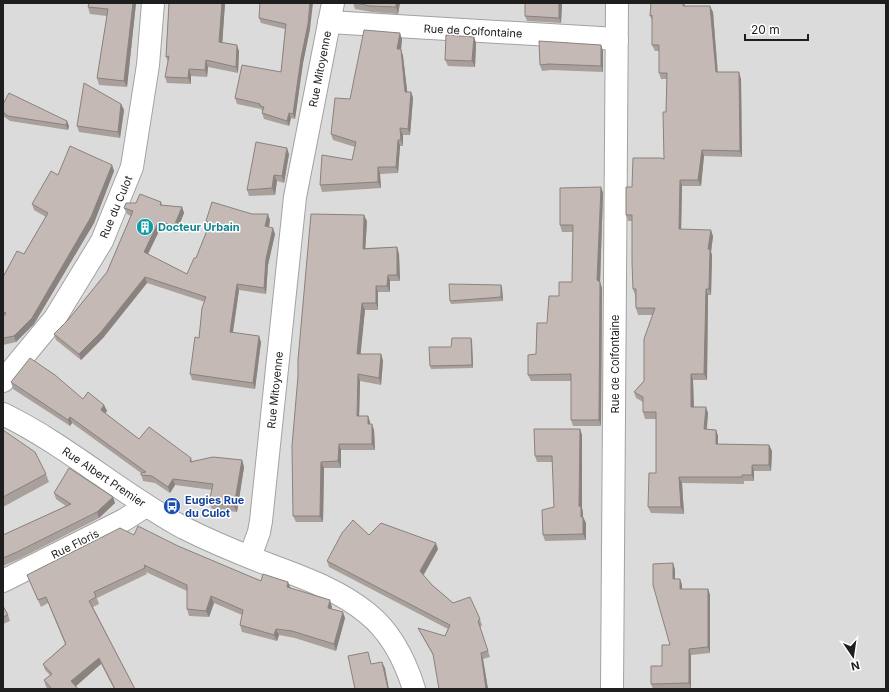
<svg xmlns="http://www.w3.org/2000/svg" width="889" height="692" font-family="Inter,sans-serif">
<style>
.residential{fill:#dcdbdb}
.lines{fill:none;stroke-linecap:round;stroke-linejoin:round}
.minor-casing{stroke:#a2a2a2;stroke-width:24}
.minor{stroke:#fff;stroke-width:22}
.wall{fill:#a99f9b}
.shaded-wall{fill:#89827e}
.building{fill:#c4b9b4;stroke:#89827e}
.labels{text-anchor:middle;stroke-width:3;stroke-linejoin:round;paint-order:stroke}
.street-label{font-size:11px;fill:#1e1e1e;stroke:#fff}
.culture-label{font-size:11px;font-weight:bold;fill:#0d838f;stroke:#fff;text-anchor:start}
.transit-label{font-size:11px;font-weight:bold;fill:#164399;stroke:#fff;text-anchor:start}
</style>
<rect width="100%" height="100%" fill="#efeae4"/>
<rect class="residential" x="3" y="3" width="883" height="686"/>
<g class="lines">
<defs>
<g id="minor">
<path d="M329 22 617 39"/>
<path d="M3 381 55 318 102 241 132 167 148 65 153 3"/>
<path d="M3 414C67 445 121 494 184 528 212 542 241 554 270 565 304 578 339 590 367 613 391 632 405 660 414 689"/>
<path d="M250 557 259 532 261 521 295 197 333 3"/>
<path d="M3 581 124 520 146 506"/>
<path d="M612 689 617 3"/>
</g>
</defs>
<use href="#minor" class="minor-casing"/>
<use href="#minor" class="minor"/>
</g>
<g class="wall">
<path d="M89 3H136L127 87 99 85 97 78 107 16 90 14 88 7Z"/>
<path d="M169 3H225L222 42 239 51 238 73 208 67 207 77 191 76V84L167 83 165 77 168 62 166 57Z"/>
<path d="M353 3H400L398 14 372 12 355 9Z"/>
<path d="M562 3 561 23 527 21 525 16Z"/>
<path d="M651 3H685V6L713 12 718 72 741 79 742 157 704 156 701 186H682L681 229 713 236 711 252 712 255 711 295H708L707 380H693L694 407 708 413 707 429 716 430 718 436V444L769 445 772 451 771 471H754V481H744V484L682 483 684 514 651 513 648 507 656 473V419H645L643 412V402L636 398 634 392 644 381 653 315H638L636 308 635 295 633 289 632 221H628L626 215 632 187 664 159 667 79H661L659 73V51H655L652 45V20L650 16Z"/>
<path d="M259 18 310 29 303 63 295 119 291 118 289 126 264 119 262 113 263 111H262L261 109 237 104 235 98 281 72 285 29 261 23Z"/>
<path d="M474 37 476 43 475 67 448 66 445 60Z"/>
<path d="M402 39 401 49 403 56 407 92H411L413 98 410 135H403V146H400L398 173 380 174 381 188 322 192 320 185 352 160 355 147 333 140 331 134 350 99Z"/>
<path d="M601 45 603 51V72L551 70 542 71 540 65Z"/>
<path d="M3 104 69 126 68 130 10 121 3 116Z"/>
<path d="M121 104 124 110 120 138 79 132 77 126Z"/>
<path d="M289 154 284 183 277 181 275 195 249 196 247 190Z"/>
<path d="M112 165 114 171 94 223 34 324 16 342 3 345V277L24 254 46 217 34 210 32 204 58 175Z"/>
<path d="M601 187 603 193 600 282 602 288 601 426H573L571 420V381H531L528 375 547 323 559 296 572 282 573 232H562L560 225Z"/>
<path d="M161 202 162 205 182 207 184 213 176 233 161 227 148 254 187 274 196 258 208 227 206 221 270 220 269 227 275 234 268 265 266 294 239 290 233 332 261 342 255 389 192 380 190 374 199 338 205 302 147 283 103 338 81 360 56 340 54 334 68 320 107 272 131 216 127 214 124 208 136 203Z"/>
<path d="M367 221 365 248 397 247 399 254 400 281H390V292H378V310H365L360 354H381L383 361 381 385 360 381 359 416H368L370 422V424L374 430 375 450H341V468H324L323 522H296L293 516Z"/>
<path d="M501 285 502 288 503 301 451 304 450 301Z"/>
<path d="M471 338 472 341 473 368 431 369 430 366 451 347Z"/>
<path d="M11 382 83 399 104 405 107 411 105 413 139 439 191 458 192 461 242 460 244 467 237 512 212 509 209 503 212 490 175 485 170 493 155 483 143 481 141 473 72 423 70 426 13 389Z"/>
<path d="M580 429 582 435V508L583 513V517L586 523V540L545 541 543 535 554 507 553 462H537L535 456Z"/>
<path d="M3 430 46 474 49 482 3 507Z"/>
<path d="M54 493 113 497 115 503 99 518 19 559 3 566V535L66 506 56 499Z"/>
<path d="M134 535 178 546 261 581 290 588 332 607V609L345 618 336 651 295 638 279 635 277 641 242 632 240 625 242 615 214 603 209 617 189 616 187 609V591L146 572 147 574 97 598 99 604 93 607 135 689H114L101 664 75 686 78 689H49L46 687 44 680 50 675 45 670 43 664 65 644 48 603 41 607 27 575Z"/>
<path d="M369 535 438 549 423 575 432 585 453 603 480 619 482 626 480 627 490 657 483 659 488 689H439L434 657 421 634 418 628 445 636 448 629 329 567 327 561Z"/>
<path d="M673 563 675 570V579H680L682 585V589H708L710 595V653L691 655V689H653L651 684 662 666 670 645Z"/>
<path d="M3 606 8 615 10 621 3 624Z"/>
</g>
<g class="shaded-wall">
<path d="M133 3H136L127 87 124 81Z"/>
<path d="M222 3H225L222 48 219 42Z"/>
<path d="M310 3H313L310 29 303 63 295 119 293 114 301 58Z"/>
<path d="M396 3H400L398 14 396 7Z"/>
<path d="M559 3H562L561 23 559 18Z"/>
<path d="M710 6 713 12 718 79 716 72Z"/>
<path d="M400 33 402 39 401 49 403 56 408 98 405 92 397 49Z"/>
<path d="M474 37 476 43 475 67 472 61Z"/>
<path d="M237 45 239 51 238 73 236 67Z"/>
<path d="M601 45 603 51V72L601 66Z"/>
<path d="M206 60 208 67 207 77 205 70Z"/>
<path d="M189 69 191 76V84L188 78Z"/>
<path d="M739 72 741 79 742 157 740 151Z"/>
<path d="M411 92 413 98 410 135 408 129Z"/>
<path d="M121 104 124 110 120 138 118 132Z"/>
<path d="M289 113 291 118 289 126 287 121Z"/>
<path d="M67 121 69 126 68 130 66 125Z"/>
<path d="M400 128 403 135V146L401 140Z"/>
<path d="M398 140 400 146 398 173 396 167Z"/>
<path d="M287 148 289 154 284 183 282 176Z"/>
<path d="M702 150 704 156 701 186 698 180Z"/>
<path d="M112 165 114 171 94 223 34 324 16 342 14 336Z"/>
<path d="M378 167 380 174 381 188 378 182Z"/>
<path d="M274 175 277 181 275 195 272 188Z"/>
<path d="M680 180 682 186 681 235 679 229Z"/>
<path d="M601 187 603 193 600 286 597 280Z"/>
<path d="M182 207 184 213 176 233 174 226Z"/>
<path d="M268 214 270 220 268 232 265 226Z"/>
<path d="M364 215 367 221 365 255 363 249Z"/>
<path d="M159 221 161 227 146 258 144 252Z"/>
<path d="M273 228 275 234 268 265 266 294 264 288 266 259Z"/>
<path d="M711 230 713 236 711 252 712 255 711 295 709 289 708 249Z"/>
<path d="M397 247 399 254 400 281 397 275Z"/>
<path d="M388 275 390 281V292L387 286Z"/>
<path d="M145 277 147 283 103 338 81 360 79 354Z"/>
<path d="M600 282 602 288 601 426 599 420Z"/>
<path d="M237 284 239 290 232 338 230 332Z"/>
<path d="M501 285 502 288 503 301 501 297Z"/>
<path d="M376 286 378 292V310L376 303Z"/>
<path d="M706 289 708 295 707 380 704 374Z"/>
<path d="M362 303 365 310 360 360 357 354Z"/>
<path d="M259 336 261 342 255 389 253 383Z"/>
<path d="M471 338 472 341 473 368 472 365Z"/>
<path d="M381 354 383 361 381 385 379 378Z"/>
<path d="M358 374 360 381 359 423 357 416Z"/>
<path d="M691 374 693 380 694 414 691 407Z"/>
<path d="M104 405 107 411 103 416 101 410Z"/>
<path d="M706 407 708 413 706 435 704 429Z"/>
<path d="M368 416 370 422V430L368 424Z"/>
<path d="M70 417 72 423 70 426 68 420Z"/>
<path d="M372 424 374 430 375 450 372 444Z"/>
<path d="M580 429 582 435V508L583 513V523L581 517 579 506Z"/>
<path d="M716 430 718 436V451L716 444Z"/>
<path d="M339 444 341 450V468L338 461Z"/>
<path d="M769 445 772 451 771 471 769 465Z"/>
<path d="M242 460 244 467 237 512 234 506Z"/>
<path d="M321 462 324 468 323 522 320 516Z"/>
<path d="M752 465 754 471V481L752 475Z"/>
<path d="M679 477 682 483 684 514 681 507Z"/>
<path d="M173 479 175 485 170 493 168 487Z"/>
<path d="M113 497 115 503 99 518 97 512Z"/>
<path d="M583 517 586 523V540L583 534Z"/>
<path d="M436 543 438 549 422 578 420 571Z"/>
<path d="M673 563 675 570V585L673 579Z"/>
<path d="M680 579 682 585V595L680 589Z"/>
<path d="M288 582 291 589 287 587Z"/>
<path d="M708 589 710 595V653L708 647Z"/>
<path d="M211 596 214 603 209 617 206 611Z"/>
<path d="M330 600 332 607 330 615 328 608Z"/>
<path d="M343 612 345 618 336 651 334 644Z"/>
<path d="M276 629 279 635 277 641 274 635Z"/>
<path d="M689 649 691 655V689L689 683Z"/>
<path d="M481 653 483 659 488 689H486Z"/>
<path d="M99 658 101 664 74 688 71 681Z"/>
<path d="M382 662 385 668 389 689H388Z"/>
</g>
<g class="building">
<path d="M89 3H133L124 81 97 78 108 9 88 7Z"/>
<path d="M169 3H222L219 42 237 45 236 67 206 60 205 70 189 69 188 78 165 77 169 56 166 57Z"/>
<path d="M260 3H310L308 24 301 58 293 114 289 113 287 121 262 113 264 107 260 106V104L235 98 242 65 281 72 286 24 259 18Z"/>
<path d="M357 3H396V7L370 6Z"/>
<path d="M525 3H559V18L525 16Z"/>
<path d="M651 3H683V6H710L716 72H739L740 151 702 150 698 180H680L679 229 711 230 708 249H710L709 289H706L704 374H691V407H706L704 429 716 430V444L769 445V465H752V475H742V477H679L681 507H648L649 473H656V412H643V397L634 392 644 381V339L655 308H636V289H633L632 263V215H626V187H632L633 158H660L664 159 663 112H666L667 73H659V45H652V15L650 16Z"/>
<path d="M364 30 400 33 397 49H401L405 92H411L408 129 400 128 401 140H398L396 167H378V182L320 185 322 155 352 160 356 142 331 134 335 98 350 99Z"/>
<path d="M446 35 474 37 472 61 445 60Z"/>
<path d="M539 41 601 45V66L549 64 540 65Z"/>
<path d="M84 83 121 104 118 132 77 126Z"/>
<path d="M9 93 67 121 66 125 8 116 3 112V104Z"/>
<path d="M256 142 287 148 282 176 274 175 272 188 247 190Z"/>
<path d="M70 146 112 165 91 217 32 318 14 336 3 338V317L6 313 3 312V277L17 251 24 254 48 213 32 204 51 171 58 175Z"/>
<path d="M601 187 597 280 600 282 599 420H571V374L528 375V355L536 354 537 323H547L549 296H559V282H572L573 225H560V188Z"/>
<path d="M140 194 161 202 160 205 182 207 174 226 159 221 144 252 187 274 194 258H196L210 223 206 221 212 202 252 214H268L265 226 273 228 266 259 264 288 237 284 230 332 259 336 253 383 190 374 195 337 199 338 202 308 206 297 145 277 101 332 79 354 54 334 68 320 107 272 133 211 124 208 126 203H136Z"/>
<path d="M311 214 364 215 363 249 397 247V275H388L387 286H376V303H362L357 354H381L379 378 358 374 357 416H368V424H372V444H339L338 461 321 462 320 516H293L292 446 298 376V360Z"/>
<path d="M449 284 501 285V297L450 301Z"/>
<path d="M452 338H471L472 365 430 366 429 347H451Z"/>
<path d="M30 358 55 375 83 399 88 392 104 405 101 410 139 439 149 427 191 458 190 462 213 457 242 460 234 506 209 503 213 484 173 479 168 487 152 476 141 475V473L146 472 70 417 68 420 11 382Z"/>
<path d="M534 429H580L579 506 581 507V517H583V534L543 535 542 510 554 507 552 456H535Z"/>
<path d="M3 430 35 452 46 474 3 497Z"/>
<path d="M69 468 113 497 97 512 17 552 3 558V535L71 504 54 493Z"/>
<path d="M353 520 369 535 381 523 436 543 420 571 432 585 453 603 470 597 480 619 478 621 488 651 481 653 486 689H439L433 654 418 628 445 636 450 625 327 561 342 533Z"/>
<path d="M138 526 178 546 261 581 263 574 288 582 287 587 330 600 328 608 343 612 334 644 292 631 276 629 274 635 240 625 243 610 211 596 206 611 187 609V585L144 565 145 568 94 592 96 597 89 601 135 689H115L99 658 71 681 78 689H52L44 680 52 674 43 664 66 644 46 597 38 600 27 575 120 528 134 535Z"/>
<path d="M673 563V579H680V589H708V647L689 649V683L651 684V666H662V645H670L653 585V564Z"/>
<path d="M3 606 8 615 3 617Z"/>
<path d="M368 652 371 664 382 662 388 689H355L348 656Z"/>
</g>
<defs>
<symbol id="building-disc" viewBox="-11 -11 22 22"><circle r="9.5" fill="#0f9aa8" stroke="#fff"/><path d="M-4-6H4V6H1V3H-1V6H-4ZM-2.5-4.3h1.7v1.8h-1.7ZM.8-4.3h1.7v1.8H.8ZM-2.5-1h1.7V.8h-1.7ZM.8-1h1.7V.8H.8Z" fill="#fff"/></symbol>
<symbol id="bus-disc" viewBox="-11 -11 22 22"><circle r="9.5" fill="#1a4fb4" stroke="#fff"/><path d="M-5-6H5V4H4V6H2V4H-2V6H-4V4H-5ZM-3.5-4V0h7V-4ZM-3.5 1.2v1.5H-2V1.2ZM2 1.2v1.5H3.5V1.2Z" fill="#fff"/></symbol>
</defs>
<g fill-rule="evenodd">
<use href="#building-disc" x="135" y="217" width="20" height="20"/>
<use href="#bus-disc" x="162" y="496" width="20" height="20"/>
</g>
<g class="labels">
<g class="street-label">
<text transform="translate(473 31) rotate(3)" y="4">Rue de Colfontaine</text>
<text transform="translate(320 69) rotate(-79)" y="4">Rue Mitoyenne</text>
<text transform="translate(116 207) rotate(-67)" y="4">Rue du Culot</text>
<text transform="translate(615 364) rotate(-90)" y="4">Rue de Colfontaine</text>
<text transform="translate(275 390) rotate(-84)" y="4">Rue Mitoyenne</text>
<text transform="translate(104 477) rotate(34)" y="4">Rue Albert Premier</text>
<text transform="translate(75 544) rotate(-27)" y="4">Rue Floris</text>
</g>
<g class="culture-label">
<text x="158" y="231">Docteur Urbain</text>
</g>
<g class="transit-label">
<text x="185" y="504">Eugies Rue<tspan x="185" dy="13">du Culot</tspan></text>
</g>
</g>
<rect width="889" height="692" fill="none" stroke="#1e1e1e" stroke-width="8"/>
<g transform="translate(853 656) rotate(167)" stroke="#ffffff" stroke-width="3" paint-order="stroke">
<path d="M0-3L7 15L0 10L-7 15Z" fill="#1e1e1e"/>
<text y="-6" font-size="11" font-weight="bold" text-anchor="middle" fill="#1e1e1e">N</text>
</g>
<path d="M745 34v6h63v-6" fill="none" stroke="#1e1e1e" stroke-width="2"/>
<text x="751" y="34" font-size="12" fill="#1e1e1e" stroke="#ffffff" stroke-width="3" paint-order="stroke">20 m</text>
</svg>
